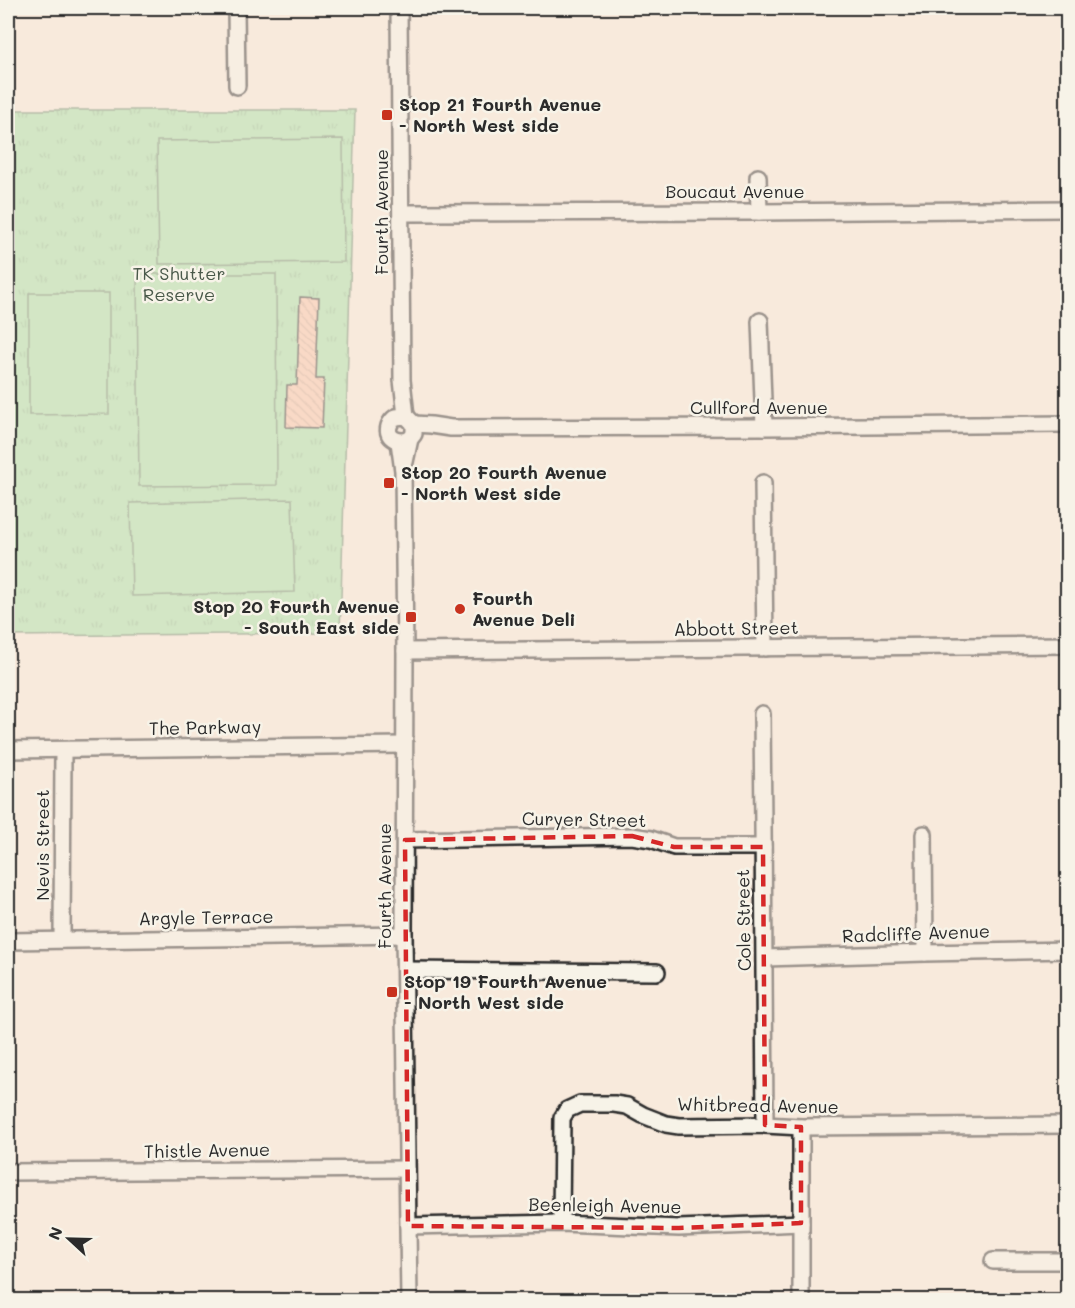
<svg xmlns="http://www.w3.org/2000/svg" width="1075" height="1308" font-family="Mali,sans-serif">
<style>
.grass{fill:url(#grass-tufts);stroke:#68866a;stroke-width:1.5}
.pitch{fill:#a6e2a8;stroke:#68866a;stroke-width:1.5}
.building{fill:url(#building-back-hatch);stroke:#2b2b2b;stroke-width:1.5}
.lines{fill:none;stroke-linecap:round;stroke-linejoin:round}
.minor-casing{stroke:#2b2b2b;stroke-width:20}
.minor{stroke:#f7f3e8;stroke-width:15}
.marked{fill:none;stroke:#d62828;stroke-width:4.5;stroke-dasharray:12 8;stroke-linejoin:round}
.poi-dot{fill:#c8321e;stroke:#f7f3e8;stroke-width:2}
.labels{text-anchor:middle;stroke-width:5;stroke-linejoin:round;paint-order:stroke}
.poi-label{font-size:18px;font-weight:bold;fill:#2b2b2b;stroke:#f7f3e8;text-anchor:start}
.street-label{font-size:18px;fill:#2b2b2b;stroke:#f7f3e8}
.park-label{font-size:18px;fill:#4a594a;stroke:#f7f3e8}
</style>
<defs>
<pattern id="grass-tufts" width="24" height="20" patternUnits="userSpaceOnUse" patternTransform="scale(1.5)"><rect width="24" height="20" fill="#a6e2a8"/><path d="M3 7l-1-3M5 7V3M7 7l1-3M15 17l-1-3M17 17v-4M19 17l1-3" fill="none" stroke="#8fc291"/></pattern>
<pattern id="building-back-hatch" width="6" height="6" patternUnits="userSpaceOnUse" patternTransform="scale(1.5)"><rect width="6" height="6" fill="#fac6ab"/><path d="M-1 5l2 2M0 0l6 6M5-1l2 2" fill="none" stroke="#d6aa93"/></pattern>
</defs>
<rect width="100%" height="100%" fill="#f8eadc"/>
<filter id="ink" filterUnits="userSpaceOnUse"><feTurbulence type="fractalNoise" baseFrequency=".0167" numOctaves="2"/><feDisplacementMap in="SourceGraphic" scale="12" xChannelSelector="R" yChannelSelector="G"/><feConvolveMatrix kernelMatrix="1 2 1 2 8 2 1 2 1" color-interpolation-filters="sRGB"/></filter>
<g filter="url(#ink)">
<path class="grass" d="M8 110H355L340 633 8 636Z"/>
<g class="pitch">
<path d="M343 139 344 262 159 264 157 141Z"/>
<path d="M137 274H276L277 485 139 486Z"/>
<path d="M29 293H109V414L29 415Z"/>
<path d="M292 499 295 592 132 596 130 503Z"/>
</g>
<path class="building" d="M300 297 319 298 316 379H324L322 428 286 427 287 385H297Z"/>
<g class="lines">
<defs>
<g id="minor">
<path d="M236 8 237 86"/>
<path d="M399 8 402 380 406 416"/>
<path d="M758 177 759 212"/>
<path d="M402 213 759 212 1068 209"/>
<path d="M760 321 764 427"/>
<path d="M414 424 431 425 451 428 764 427 1068 424"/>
<path d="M399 442 403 471 405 651 404 935 409 1300"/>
<path d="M405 462 410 439 414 434V424L406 416 396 417C393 419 390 423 389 426 385 439 401 444 410 439"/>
<path d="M763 483 765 648"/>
<path d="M405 651 1068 645"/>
<path d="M762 714C763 851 765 988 765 1125"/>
<path d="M8 750 404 745"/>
<path d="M924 834 925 953"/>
<path d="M405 840 632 836 651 839 674 847H763"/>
<path d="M62 940 63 750"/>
<path d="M8 941 404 935"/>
<path d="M765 958 925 953 1068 950"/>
<path d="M405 970 657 972"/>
<path d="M8 1172 407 1169"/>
<path d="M561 1223 562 1118 567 1110 580 1104H614L627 1106 643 1115 666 1124 679 1126 765 1125 801 1127 1068 1125"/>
<path d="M408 1226 561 1223 679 1228 801 1223"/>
<path d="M993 1261H1068"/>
<path d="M801 1300V1127"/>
</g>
</defs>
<use href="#minor" class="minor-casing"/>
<use href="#minor" class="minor"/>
</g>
</g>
<path d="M0 0H1075V1308H0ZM632 836 674 847H763L765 1125 801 1127V1223L679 1228 408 1226 405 840Z" fill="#f8eadc" fill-opacity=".55" fill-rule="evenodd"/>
<path class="marked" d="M632 836 674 847H763L765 1125 801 1127V1223L679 1228 408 1226 405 840Z"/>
<g class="poi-dot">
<rect x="381" y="109" width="12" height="12" rx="3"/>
<rect x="383" y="477" width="12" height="12" rx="3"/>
<circle cx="460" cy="609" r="6"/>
<rect x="405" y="611" width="12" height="12" rx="3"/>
<rect x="386" y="986" width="12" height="12" rx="3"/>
</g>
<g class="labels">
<g class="poi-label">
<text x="399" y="111">Stop 21 Fourth Avenue<tspan x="399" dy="21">- North West side</tspan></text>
<text x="401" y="479">Stop 20 Fourth Avenue<tspan x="401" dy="21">- North West side</tspan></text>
<text x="472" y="605">Fourth<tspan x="472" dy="21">Avenue Deli</tspan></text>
<text x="399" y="613" text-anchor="end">Stop 20 Fourth Avenue<tspan x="399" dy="21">- South East side</tspan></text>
<text x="404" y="988">Stop 19 Fourth Avenue<tspan x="404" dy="21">- North West side</tspan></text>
</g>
<g class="street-label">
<text x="735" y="198">Boucaut Avenue</text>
<text transform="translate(382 212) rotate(-90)" y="6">Fourth Avenue</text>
<text x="759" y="414">Cullford Avenue</text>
<text transform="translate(736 629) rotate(-1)" y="6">Abbott Street</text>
<text transform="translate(205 728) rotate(-1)" y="6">The Parkway</text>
<text transform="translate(584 820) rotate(1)" y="6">Curyer Street</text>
<text transform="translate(43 845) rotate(-90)" y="6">Nevis Street</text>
<text transform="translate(385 886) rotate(-90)" y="6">Fourth Avenue</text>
<text transform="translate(206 918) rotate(-1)" y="6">Argyle Terrace</text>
<text transform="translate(744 920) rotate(-91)" y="6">Cole Street</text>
<text transform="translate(916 934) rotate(-2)" y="6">Radcliffe Avenue</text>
<text transform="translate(758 1106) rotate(1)" y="6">Whitbread Avenue</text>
<text transform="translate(207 1151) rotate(-1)" y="6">Thistle Avenue</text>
<text transform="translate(605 1206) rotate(1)" y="6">Beenleigh Avenue</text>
</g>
<g class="park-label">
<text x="179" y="280">TK Shutter<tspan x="179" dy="21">Reserve</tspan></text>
</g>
</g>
<rect width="1075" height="1308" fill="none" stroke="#f7f3e8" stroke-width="30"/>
<rect x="15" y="15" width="1045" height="1278" fill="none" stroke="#2b2b2b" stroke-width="2" filter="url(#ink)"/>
<g transform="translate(69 1239) rotate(292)" stroke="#f7f3e8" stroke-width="4.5" paint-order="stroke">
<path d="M0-4.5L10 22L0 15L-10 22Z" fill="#2b2b2b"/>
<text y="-9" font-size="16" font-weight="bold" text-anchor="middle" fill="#2b2b2b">N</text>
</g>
</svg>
